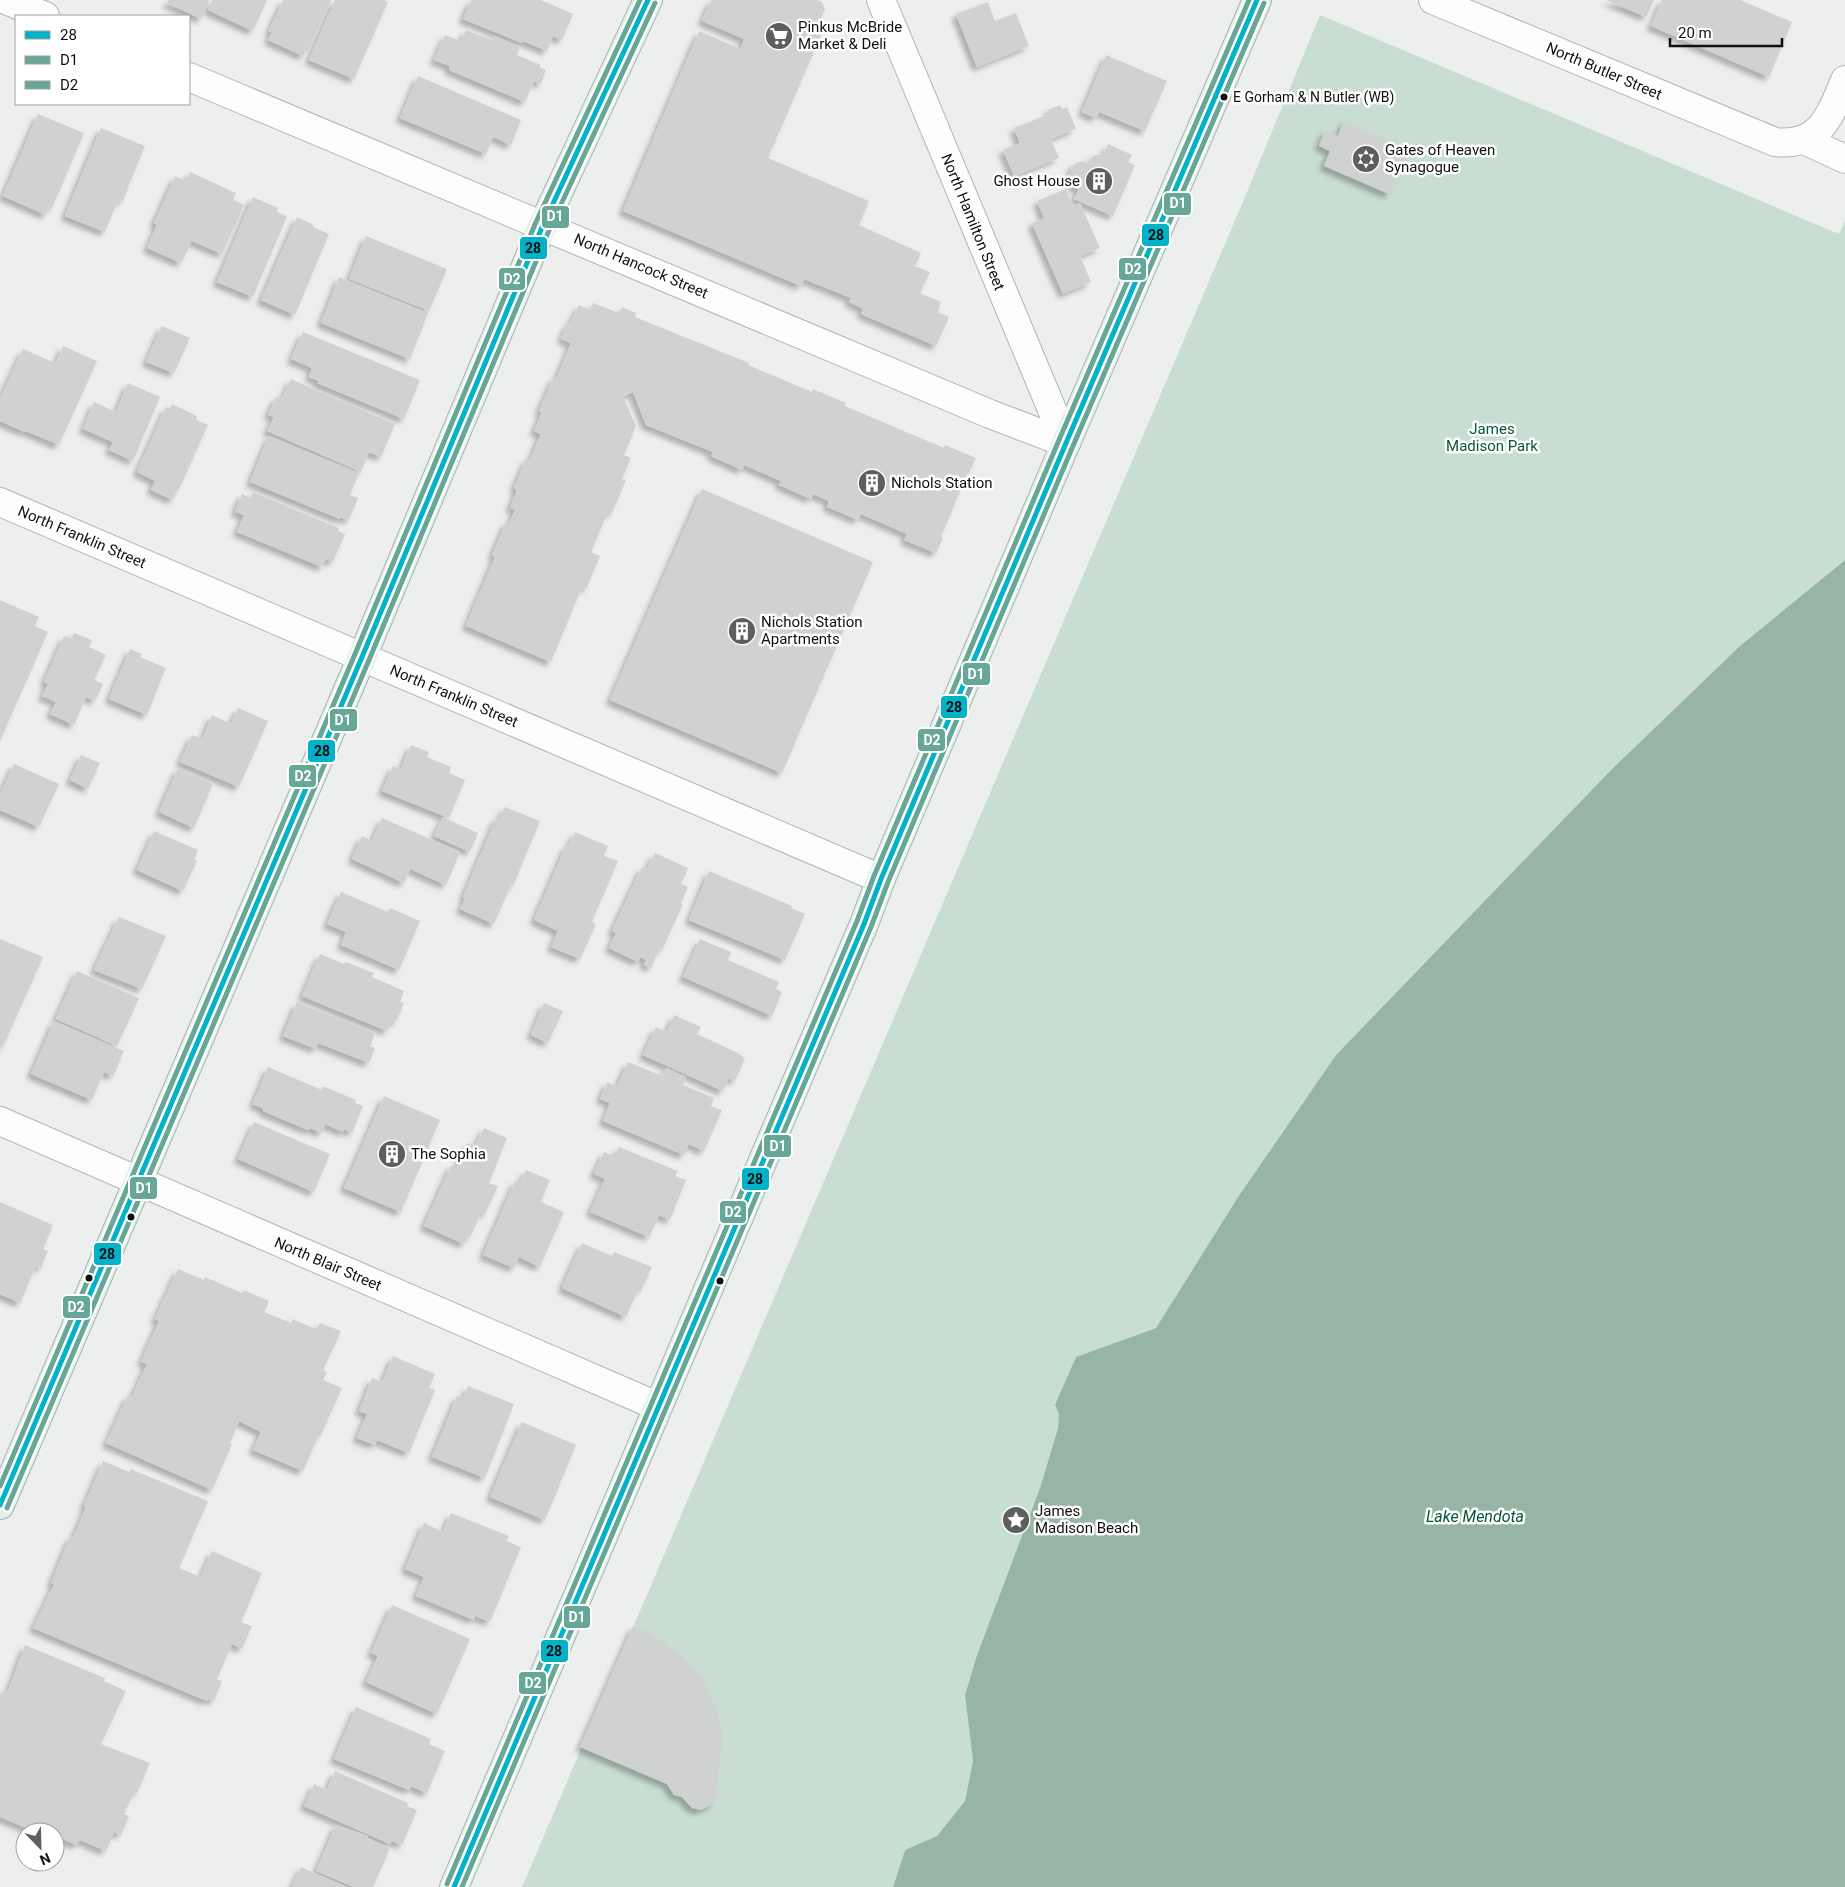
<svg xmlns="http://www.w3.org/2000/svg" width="1845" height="1887" font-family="Roboto,sans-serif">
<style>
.green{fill:#c8ded2}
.water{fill:#97b5a5}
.building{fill:#d0d2d1;filter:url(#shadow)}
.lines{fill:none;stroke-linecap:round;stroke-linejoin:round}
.minor-casing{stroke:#b2b4b3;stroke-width:30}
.major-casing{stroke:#a2b5ad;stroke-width:30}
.minor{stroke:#fcfdfc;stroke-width:28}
.major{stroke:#e6f1ec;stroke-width:28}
.bus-1-casing{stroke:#fff;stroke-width:9}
.bus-2-casing{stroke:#fff;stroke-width:9}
.bus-3-casing{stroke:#fff;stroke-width:9}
.bus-1{stroke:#01b2c9;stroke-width:5}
.bus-2{stroke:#67a797;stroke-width:5}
.bus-3{stroke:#67a797;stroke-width:5}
.bus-dot{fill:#0f1110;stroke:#fff;stroke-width:2}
.labels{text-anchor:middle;stroke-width:5;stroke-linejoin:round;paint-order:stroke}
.bus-label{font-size:14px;fill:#0f1110;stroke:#fff;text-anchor:start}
.poi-label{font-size:15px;fill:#0f1110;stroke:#fff;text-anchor:start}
.street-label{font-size:15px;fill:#0f1110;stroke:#fff}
.park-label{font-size:15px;fill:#05573a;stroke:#fff}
.water-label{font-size:16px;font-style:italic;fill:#015538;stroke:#fff}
.line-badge{stroke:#fff;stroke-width:2}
.badge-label{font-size:14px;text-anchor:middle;font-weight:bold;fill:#fff}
.pale-badge-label{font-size:14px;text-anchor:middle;font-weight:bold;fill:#111}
</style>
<defs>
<filter id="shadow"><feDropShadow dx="-4.5" dy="4.5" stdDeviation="2.5" flood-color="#0004"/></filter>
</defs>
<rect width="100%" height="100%" fill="#edefee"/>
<path class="green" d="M1320 15 1839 234 1845 221V560L1741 645 1612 769 1336 1055 1238 1197 1156 1328 1076 1357 1059 1414 1058 1428 1040 1488 977 1655 965 1695 973 1761 965 1801 937 1836 905 1850 893 1887H522L1242 204Z"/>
<path class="water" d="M1845 560V1887H893L905 1850 937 1836 965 1801 973 1761 965 1695 977 1655 1040 1488 1058 1428 1059 1414 1055 1405 1076 1357 1156 1328 1238 1197 1336 1055 1612 769 1741 645Z"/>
<g class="building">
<path d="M168 0H210L201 19 167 3Z"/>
<path d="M212 0H267L253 31 208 10Z"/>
<path d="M283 0H331L310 47 308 46 303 56 268 40 272 32 269 31Z"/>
<path d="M335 0H384L388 2 354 79 309 60Z"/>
<path d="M471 0H541L573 14 562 40 553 36 547 51 523 41 522 43 463 19Z"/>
<path d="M711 0H817L822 2 825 9 816 30 822 33 768 158 869 201 859 225 921 253 915 266 930 272 920 293 941 302 938 312 949 317 936 346 861 314 863 309 849 302 851 298 804 279 801 286 623 211 699 31 741 49 744 39 702 21Z"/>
<path d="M1606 0H1654L1646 17Z"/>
<path d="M1662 0H1740L1792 22 1769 77 1651 26Z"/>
<path d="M988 2 995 21 1016 13 1029 46 977 67 956 14Z"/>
<path d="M466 30 492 40 494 36 520 47 517 55 541 65 539 67 546 70 541 84 534 81 525 102 449 70 450 66 434 60 445 35 461 41Z"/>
<path d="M1106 55 1167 81 1145 131 1099 112 1096 118 1082 112Z"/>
<path d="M418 76 521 120 511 145 493 137 486 154 400 118Z"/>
<path d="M1060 105 1062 109 1067 107 1076 129 1051 139 1059 158 1014 176 1003 150 1020 143 1014 128 1050 114 1048 110Z"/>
<path d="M38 114 84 133 52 208 49 207 46 215 3 196Z"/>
<path d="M1344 121 1409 149 1389 194 1324 166 1330 151 1319 146 1325 130 1338 136Z"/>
<path d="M101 128 145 146 122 202 118 200 105 232 65 216Z"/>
<path d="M1108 144 1132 155 1128 162 1135 165 1113 216 1074 199 1079 189 1071 185 1068 178 1074 164 1082 161 1089 164 1093 156 1104 153Z"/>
<path d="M190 172 236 193 233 199 244 205 222 254 192 241 181 263 147 248 157 225 154 223 175 176 186 181Z"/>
<path d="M1066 189 1073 206 1080 203 1100 248 1080 256 1091 282 1063 294 1032 223 1044 218 1037 201Z"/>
<path d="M253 197 278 208 277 212 287 216 253 297 217 282Z"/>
<path d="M297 217 314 225 313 227 329 234 295 315 261 300Z"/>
<path d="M366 236 447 269 429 311 349 279Z"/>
<path d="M339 277 428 313 410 359 321 323Z"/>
<path d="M593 303 619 313 622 307 636 313 635 317 749 363 748 365 812 392 813 389 846 403 845 406 944 448 945 445 976 458 969 473 968 472 941 537 943 538 936 553 904 540 907 534 861 514 858 520 827 507 829 501 813 494 811 499 779 485 781 481 744 465 742 470 711 456 713 452 646 425 633 392 623 397 636 426 624 455 631 458 622 479 626 480 612 513 608 512 591 552 600 556 586 589 582 587 551 662 466 626 495 557 492 555 506 522 509 524 515 510 510 508 517 490 514 488 526 459 530 460 541 434 534 431 542 412 539 411 553 378 556 379 571 343 561 339 568 323 570 324 579 305 590 310Z"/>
<path d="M162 326 190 338 174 373 146 362Z"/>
<path d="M303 332 420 380 404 419 317 383 319 381 309 377 312 368 291 359Z"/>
<path d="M63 346 97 361 59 445 26 431Z"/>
<path d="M23 349 55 363 25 432 0 421V399Z"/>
<path d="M291 379 395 424 381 457 369 452 361 472 267 431 274 417 268 415 276 397 282 398Z"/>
<path d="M128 383 160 397 133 461 109 450 113 442 83 429 94 402 116 412Z"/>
<path d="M172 404 197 416 196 420 208 425 178 491 177 490 173 500 151 490 155 481 137 472 166 407 170 409Z"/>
<path d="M269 436 359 473 350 495 358 498 349 520 341 517 340 519 250 482Z"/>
<path d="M702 489 873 562 782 773 610 700Z"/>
<path d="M253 492 339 528 338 531 345 534 333 562 326 559 322 567 237 532 244 515 235 512 242 494 251 498Z"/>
<path d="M0 600 39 617 35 626 48 632 0 741Z"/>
<path d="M74 633 92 640 89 647 106 655 94 680 103 684 95 701 86 697 74 725 50 714 56 702 42 696 48 684 44 682 64 636 71 639Z"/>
<path d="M130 649 142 654 140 657 166 668 147 715 109 699Z"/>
<path d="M238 708 268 721 239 787 180 762 192 735 202 739 212 715 231 724Z"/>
<path d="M411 745 429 752 427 757 451 767 449 773 465 780 449 818 382 791 393 766 401 769Z"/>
<path d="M81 755 100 763 88 789 70 780Z"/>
<path d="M14 764 59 784 39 827 0 810V795Z"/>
<path d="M178 768 213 784 194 828 159 812Z"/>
<path d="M505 807 540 821 513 886 511 885 494 924 460 909 465 898 463 897 496 818 499 819Z"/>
<path d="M443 817 478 833 470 852 434 836Z"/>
<path d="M382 818 460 852 446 885 410 869 404 883 352 859 362 836 372 841Z"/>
<path d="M154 831 198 850 194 860 197 861 183 891 137 870Z"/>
<path d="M575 832 608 846 604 856 618 861 592 921 596 924 580 959 551 947 558 931 534 920 566 846 568 847Z"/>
<path d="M655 853 688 868 681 884 688 887 681 903 683 904 662 950 659 949 651 968 644 965 646 960 640 957 638 962 609 948 616 933 612 931 642 867 647 869Z"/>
<path d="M709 871 792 906 791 908 805 914 785 960 689 920Z"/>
<path d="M341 892 388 912 390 908 420 921 399 970 341 945 346 932 327 924Z"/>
<path d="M119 917 166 936 142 989 94 970Z"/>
<path d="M0 939 43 957 3 1047 0 1046Z"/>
<path d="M700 939 731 952 728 960 779 982 776 989 782 992 772 1016 683 977Z"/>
<path d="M320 954 344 964 346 962 374 973 372 977 404 991 400 1002 404 1003 396 1022 392 1020 387 1031 302 996Z"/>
<path d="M77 971 139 998 117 1046 56 1019Z"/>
<path d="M297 1002 375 1033 370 1046 375 1048 369 1063 318 1043 316 1049 283 1036Z"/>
<path d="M544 1003 563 1011 548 1043 531 1035Z"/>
<path d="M674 1015 701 1027 697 1034 740 1054V1055L745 1058 735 1081 729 1078 723 1091 643 1055 656 1027 667 1032Z"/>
<path d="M54 1021 124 1051 113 1076 104 1072 92 1100 31 1074Z"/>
<path d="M628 1062 663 1076 666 1068 686 1077 683 1085 714 1098 711 1106 722 1110 704 1151 689 1144 684 1155 603 1121 610 1103 600 1099 607 1082 617 1086Z"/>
<path d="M268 1067 322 1090 323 1086 356 1100 355 1103 363 1106 352 1133 344 1129 343 1132 325 1124 322 1133 310 1128 308 1130 263 1111 264 1109 253 1104Z"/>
<path d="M384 1096 440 1120 401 1212 344 1188Z"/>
<path d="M254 1122 330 1154 314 1192 238 1159Z"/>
<path d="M484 1128 507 1138 489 1183 498 1186 485 1214 481 1213 470 1237 468 1236 464 1244 424 1226 451 1165 456 1168 467 1143 475 1146Z"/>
<path d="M619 1147 678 1171 675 1176 686 1180 670 1220 659 1215 649 1237 590 1212 605 1179 594 1174 604 1152 615 1156Z"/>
<path d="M526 1170 550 1180 541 1202 564 1212 540 1267 519 1257 514 1268 483 1255 515 1181 520 1183Z"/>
<path d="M0 1202 53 1225 43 1249 48 1251 41 1268 36 1266 20 1303 0 1294Z"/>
<path d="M582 1243 612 1256 614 1252 652 1267 641 1291 638 1290 626 1317 562 1288Z"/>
<path d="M178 1269 204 1280 205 1277 242 1293 244 1290 269 1301 264 1312 291 1323 292 1319 316 1329 320 1323 341 1331 323 1370 327 1372 323 1380 342 1388 321 1435H319L303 1471 253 1450 261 1432 239 1421 230 1443 232 1444 212 1490 106 1443 128 1395 132 1397 147 1364 141 1362 159 1321 155 1319Z"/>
<path d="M393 1356 435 1374 429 1388 435 1390 409 1453 377 1440 375 1445 357 1438 367 1414 359 1411 372 1378 382 1382Z"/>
<path d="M468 1386 514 1404 485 1478 432 1457 457 1396 463 1398Z"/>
<path d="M522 1422 576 1445 545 1520 490 1497Z"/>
<path d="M103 1461 129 1472 131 1469 208 1501 179 1568 201 1577 212 1551 262 1573 241 1622 252 1626 242 1649 232 1644 217 1679 222 1681 214 1701 209 1698 207 1701 33 1628 54 1584 51 1583 70 1537 73 1538 86 1507 84 1506Z"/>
<path d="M451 1513 509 1536 506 1541 521 1547 490 1622 475 1616 474 1620 416 1596 424 1577 405 1569 424 1523 443 1532Z"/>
<path d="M392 1605 470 1639 437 1714 366 1682 378 1656 371 1653Z"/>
<path d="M633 1626 653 1635 681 1654 703 1680 717 1710 723 1735 714 1803 701 1810 692 1808 682 1797 674 1795 667 1784 580 1747Z"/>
<path d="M25 1645 105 1678 104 1681 126 1691 101 1744 150 1763 137 1793 134 1792 124 1814 129 1816 121 1835 114 1832 106 1851 80 1840 77 1845 55 1836V1832L42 1830V1832H36L0 1817V1700L4 1690 8 1691Z"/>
<path d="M356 1707 431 1739 429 1744 445 1751 427 1793 411 1786 409 1790 334 1759Z"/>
<path d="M335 1771 408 1803 407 1806 417 1810 402 1845 392 1841 390 1844 304 1806 314 1784 327 1790Z"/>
<path d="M336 1825 368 1836 367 1838 390 1848 373 1887H354L316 1871Z"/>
<path d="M301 1867 347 1887H292Z"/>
</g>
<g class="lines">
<defs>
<g id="minor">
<path d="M6 0 45 16"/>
<path d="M881 0 1066 443"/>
<path d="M1433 0 1775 142C1820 147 1830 116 1845 80"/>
<path d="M189 77 990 414 1066 443"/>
<path d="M1804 140 1845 159"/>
<path d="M0 502 881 879"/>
<path d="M0 1121 657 1406"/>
</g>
<g id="major">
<path d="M0 1505 362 657 543 225 648 0"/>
<path d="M454 1887C589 1566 727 1245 864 924L881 879 1066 443 1257 0"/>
</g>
</defs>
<use href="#minor" class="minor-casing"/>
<use href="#major" class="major-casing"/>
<use href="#minor" class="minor"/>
<use href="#major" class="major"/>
<defs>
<g id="bus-1">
<path d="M0 1505 362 657 543 225 648 0"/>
<path d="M454 1887 864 924 881 879 1066 443 1257 0"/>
</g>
<g id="bus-2">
<path d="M7 1508 369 660 550 228 655 3"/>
<path d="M462 1887 871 927 888 882 1073 446 1264 3"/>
</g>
<g id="bus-3">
<path d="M0 1486 355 654 536 222 640 0"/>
<path d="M447 1884 857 921 874 876 1059 440 1249 0"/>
</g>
</defs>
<use href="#bus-1" class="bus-1-casing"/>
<use href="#bus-2" class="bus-2-casing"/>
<use href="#bus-3" class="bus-3-casing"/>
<use href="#bus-1" class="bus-1"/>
<use href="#bus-2" class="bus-2"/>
<use href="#bus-3" class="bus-3"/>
</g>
<defs>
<symbol id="supermarket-disc" viewBox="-11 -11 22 22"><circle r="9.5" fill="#5d5f5e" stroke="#fff"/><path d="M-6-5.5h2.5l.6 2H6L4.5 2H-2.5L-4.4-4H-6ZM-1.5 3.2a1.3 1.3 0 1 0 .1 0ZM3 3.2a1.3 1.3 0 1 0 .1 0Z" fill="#fff"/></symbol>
<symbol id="synagogue-disc" viewBox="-11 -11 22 22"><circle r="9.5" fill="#5d5f5e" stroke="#fff"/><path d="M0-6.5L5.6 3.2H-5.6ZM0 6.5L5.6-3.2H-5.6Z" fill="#fff"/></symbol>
<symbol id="building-disc" viewBox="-11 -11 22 22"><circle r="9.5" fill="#5d5f5e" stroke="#fff"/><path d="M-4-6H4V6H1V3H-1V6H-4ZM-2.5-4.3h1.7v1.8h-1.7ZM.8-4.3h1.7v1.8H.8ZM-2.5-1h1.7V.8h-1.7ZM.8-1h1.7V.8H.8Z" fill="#fff"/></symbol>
<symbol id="sight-disc" viewBox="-11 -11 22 22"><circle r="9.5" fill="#5d5f5e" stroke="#fff"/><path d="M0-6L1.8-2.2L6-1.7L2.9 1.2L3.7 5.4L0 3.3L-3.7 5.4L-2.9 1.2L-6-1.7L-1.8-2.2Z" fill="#fff"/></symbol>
</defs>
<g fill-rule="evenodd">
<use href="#supermarket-disc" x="763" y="20" width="32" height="32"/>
<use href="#synagogue-disc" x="1350" y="143" width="32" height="32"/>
<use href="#building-disc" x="1083" y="165" width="32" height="32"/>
<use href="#building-disc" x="856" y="467" width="32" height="32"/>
<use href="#building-disc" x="726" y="615" width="32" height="32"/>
<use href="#building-disc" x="376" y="1138" width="32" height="32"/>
<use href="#sight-disc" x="1000" y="1504" width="32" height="32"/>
</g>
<g class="bus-dot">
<circle cx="1224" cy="97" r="4.5"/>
<circle cx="131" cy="1217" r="4.5"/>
<circle cx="89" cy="1278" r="4.5"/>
<circle cx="720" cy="1281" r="4.5"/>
</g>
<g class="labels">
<g class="bus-label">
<text x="1233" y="102">E Gorham &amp; N Butler (WB)</text>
</g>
<g class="poi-label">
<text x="798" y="32">Pinkus McBride<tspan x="798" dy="17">Market &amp; Deli</tspan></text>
<text x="1385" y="155">Gates of Heaven<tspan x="1385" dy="17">Synagogue</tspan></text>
<text x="1080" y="186" text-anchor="end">Ghost House</text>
<text x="891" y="488">Nichols Station</text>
<text x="761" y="627">Nichols Station<tspan x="761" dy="17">Apartments</tspan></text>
<text x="411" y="1159">The Sophia</text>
<text x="1035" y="1516">James<tspan x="1035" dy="17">Madison Beach</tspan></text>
</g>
<g class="street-label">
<text transform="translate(1604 71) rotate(23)" y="5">North Butler Street</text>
<text transform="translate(973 222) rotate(68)" y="5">North Hamilton Street</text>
<text transform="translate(641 266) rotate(23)" y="5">North Hancock Street</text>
<text transform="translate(82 537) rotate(23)" y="5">North Franklin Street</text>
<text transform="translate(454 696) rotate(23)" y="5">North Franklin Street</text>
<text transform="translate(328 1264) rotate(23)" y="5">North Blair Street</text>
</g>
<g class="park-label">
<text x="1492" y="434">James<tspan x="1492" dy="17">Madison Park</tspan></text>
</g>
<g class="water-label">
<text x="1475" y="1522">Lake Mendota</text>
</g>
</g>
<g class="line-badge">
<rect x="1163" y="192" width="29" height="24" rx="5" fill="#67a797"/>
<rect x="541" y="205" width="29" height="24" rx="5" fill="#67a797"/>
<rect x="1141" y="223" width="29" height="24" rx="5" fill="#01b2c9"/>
<rect x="519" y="236" width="29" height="24" rx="5" fill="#01b2c9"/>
<rect x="1118" y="257" width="29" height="24" rx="5" fill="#67a797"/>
<rect x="498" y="267" width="28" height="24" rx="5" fill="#67a797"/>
<rect x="962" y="662" width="29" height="24" rx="5" fill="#67a797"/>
<rect x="940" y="695" width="28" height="24" rx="5" fill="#01b2c9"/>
<rect x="329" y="708" width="29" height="24" rx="5" fill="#67a797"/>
<rect x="917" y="728" width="29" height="24" rx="5" fill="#67a797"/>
<rect x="307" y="739" width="29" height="24" rx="5" fill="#01b2c9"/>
<rect x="288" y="764" width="29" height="24" rx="5" fill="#67a797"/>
<rect x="763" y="1134" width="29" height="24" rx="5" fill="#67a797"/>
<rect x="741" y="1167" width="29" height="24" rx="5" fill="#01b2c9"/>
<rect x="129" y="1176" width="29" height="24" rx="5" fill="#67a797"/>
<rect x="719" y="1200" width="28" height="24" rx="5" fill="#67a797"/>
<rect x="93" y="1242" width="29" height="24" rx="5" fill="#01b2c9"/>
<rect x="62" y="1295" width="29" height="24" rx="5" fill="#67a797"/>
<rect x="563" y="1605" width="28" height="24" rx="5" fill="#67a797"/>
<rect x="540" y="1639" width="29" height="24" rx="5" fill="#01b2c9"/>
<rect x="518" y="1671" width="29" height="24" rx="5" fill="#67a797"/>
</g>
<g class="badge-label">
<text x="1178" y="208">D1</text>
<text x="555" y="221">D1</text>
<text x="1133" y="274">D2</text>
<text x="512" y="284">D2</text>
<text x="976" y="679">D1</text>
<text x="343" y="725">D1</text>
<text x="932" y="745">D2</text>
<text x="303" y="781">D2</text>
<text x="778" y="1151">D1</text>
<text x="144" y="1193">D1</text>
<text x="733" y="1217">D2</text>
<text x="76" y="1312">D2</text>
<text x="577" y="1622">D1</text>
<text x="533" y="1688">D2</text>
</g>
<g class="pale-badge-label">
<text x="1156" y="240">28</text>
<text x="533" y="253">28</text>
<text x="954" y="712">28</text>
<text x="322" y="756">28</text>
<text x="755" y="1184">28</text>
<text x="107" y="1259">28</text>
<text x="554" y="1656">28</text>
</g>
<rect x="15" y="15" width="175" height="90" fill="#ffffff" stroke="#9fa09f"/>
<rect x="25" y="31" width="25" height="8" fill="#01b2c9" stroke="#9fa09f"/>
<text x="60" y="40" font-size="15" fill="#0f1110">28</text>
<rect x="25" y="56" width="25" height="8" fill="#67a797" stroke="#9fa09f"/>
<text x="60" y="65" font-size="15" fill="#0f1110">D1</text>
<rect x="25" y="81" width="25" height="8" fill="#67a797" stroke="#9fa09f"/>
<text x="60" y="90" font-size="15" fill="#0f1110">D2</text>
<g transform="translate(40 1847) rotate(157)"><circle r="24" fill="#ffffff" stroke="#9fa09f"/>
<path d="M0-4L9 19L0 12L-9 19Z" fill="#5d5f5e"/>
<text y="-8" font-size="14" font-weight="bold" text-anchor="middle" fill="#0f1110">N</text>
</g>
<path d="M1670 38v8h112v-8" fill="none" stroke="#0f1110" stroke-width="2.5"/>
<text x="1678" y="38" font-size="15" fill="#0f1110" stroke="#ffffff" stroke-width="4" paint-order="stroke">20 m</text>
</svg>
